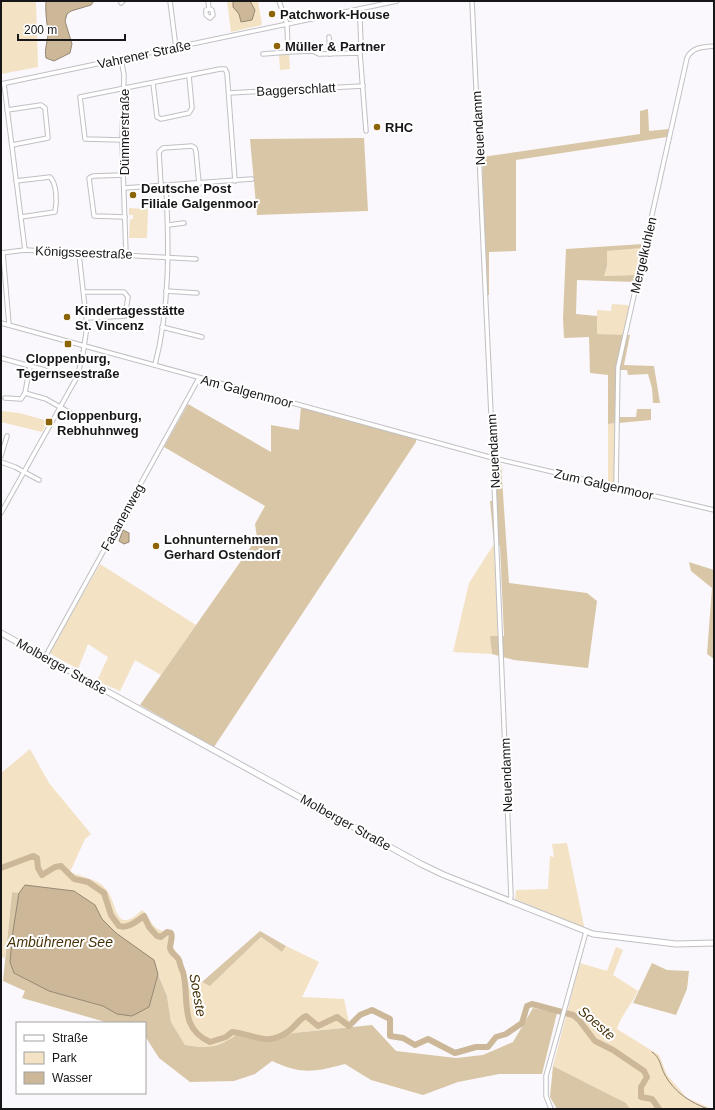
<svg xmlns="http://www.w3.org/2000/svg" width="715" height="1110" font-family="Arial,sans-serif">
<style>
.green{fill:#f3e2c4}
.forest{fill:#d9c6a6}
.water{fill:#ccb899;stroke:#968772}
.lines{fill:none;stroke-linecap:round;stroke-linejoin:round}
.stream{stroke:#968772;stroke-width:1}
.river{stroke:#ccb899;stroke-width:6}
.minor-casing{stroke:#c0bfc3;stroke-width:5.5}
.secondary-casing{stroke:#c0bfc3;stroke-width:7}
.minor{stroke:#fff;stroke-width:3.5}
.secondary{stroke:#fff;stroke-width:5}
.poi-dot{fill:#8c6305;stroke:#fff;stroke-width:1.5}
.labels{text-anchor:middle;stroke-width:4;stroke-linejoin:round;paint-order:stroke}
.poi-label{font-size:13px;font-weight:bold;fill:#171618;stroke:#fff;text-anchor:start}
.street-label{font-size:13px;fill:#171618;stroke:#fff}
.water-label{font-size:14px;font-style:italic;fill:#473208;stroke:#fff}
</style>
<rect width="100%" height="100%" fill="#faf8fc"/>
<g class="green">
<path d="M1 1H36L38 67 1 74Z"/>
<path d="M227 1H258L262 25 231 32Z"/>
<path d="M289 54 290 69 280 70 279 55Z"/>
<path d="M129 208 148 209 147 238H129L130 219H133V215H129Z"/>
<path d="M643 248 636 275 604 276 607 266V251Z"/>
<path d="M612 304 627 305 630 307 623 335 596 334 597 310 611 311Z"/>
<path d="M1 411 19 413 48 421 42 432 1 422Z"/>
<path d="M608 424H616L614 484 608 483Z"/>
<path d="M494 544 498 636H490L492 654 453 652 469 583Z"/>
<path d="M100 564 196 625 161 675 135 660 120 691 97 681 108 657 88 644 78 669 49 653Z"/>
<path d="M30 749 49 783 91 834 85 839 70 872C82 877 98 879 106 889 118 903 114 937 142 910 149 915 151 927 160 930 164 932 168 930 173 931L175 934 173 947 184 966 191 992 202 982 210 986 261 937 282 952 286 946 319 962 302 997 344 999 350 1027 293 1033 271 1042 238 1035C218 1048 209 1049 185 1045L171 1022 167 996 153 960 116 933 102 919 95 905 74 891 25 885 19 893 12 892 5 958 1 957V773Z"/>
<path d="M567 843 584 926V928L515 899 516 890 548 889 550 856 554 857 552 844Z"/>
<path d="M616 947 623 950 613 975 638 991C632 1004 621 1015 617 1029L659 1055 667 1075 687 1098 712 1109H630L626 1103 553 1066 580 963 607 971Z"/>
</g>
<g class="forest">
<path d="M648 109 649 131 669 129 667 137 516 160V251L489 252V295H487L482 157 640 134V111Z"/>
<path d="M364 138 368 211 257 215 250 139Z"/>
<path d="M643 244V248L607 251V266L604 276 636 275 634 282 577 280 576 314 597 316V334L630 335 624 365 654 366 660 403H653L652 388 648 374 628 375 627 370H617L616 417H636L637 409H651V420L608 424V375L590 373 589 337 564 338 563 318 566 249Z"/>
<path d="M188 404 271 452V425L299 430 301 406 416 437V442L214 747 140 705 257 538 255 524 265 506 164 447Z"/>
<path d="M496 463 501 464 509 583 587 593 597 601 588 668 514 660 492 654 490 636H504L500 546 494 544 490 501H497Z"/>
<path d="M689 562 714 570V659L707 654 712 588 691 571Z"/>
<path d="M12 892 19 893 10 962 14 973 49 991 103 1006 117 1014 149 1007 158 974 167 996 171 1022 185 1045C209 1049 218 1048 238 1034L271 1042 293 1033 372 1025 396 1051 456 1058 483 1055 513 1042 533 1008 557 1013 542 1074H499L458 1082 423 1095 371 1080 345 1064C313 1072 303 1075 272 1061L255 1074 234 1081 190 1082 159 1058 145 1036V1023H109L22 998 25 991 3 981Z"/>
<path d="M260 931 286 946 282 952 261 937 210 986 202 982Z"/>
<path d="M652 963 667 970 689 971 687 989 676 1015 633 1003Z"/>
<path d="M553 1066 626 1103 630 1109H557L550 1097Z"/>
</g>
<g class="water">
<path d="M46 1H94L91 5 71 11 67 14 65 21 72 44 70 53 54 61 46 58C44 49 48 41 48 33 47 22 45 12 46 1Z"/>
<path d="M233 1H250L255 10 252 20 241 22 239 14 233 7Z"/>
<path d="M123 530 129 533V542L124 544 119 541Z"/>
<path d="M25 885 74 891 95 905 102 919 116 933 154 960 158 974 149 1007 132 1016 117 1014 103 1006 49 991 14 973 10 962 13 931 19 893Z"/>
</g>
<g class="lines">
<path class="stream" d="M652 1052C661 1058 660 1066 665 1075 674 1092 691 1103 708 1109"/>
<path class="river" d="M1 868 33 856 37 858 38 868 42 875 55 867 61 866 74 879 88 882 104 893 111 915 119 926C128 929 137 921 144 916L149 927 157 936 161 937 167 932 171 933C173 938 170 943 170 948 171 954 177 955 179 960 180 964 181 968 183 972 190 998 178 1028 210 1042L226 1037 232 1032C256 1034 265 1048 289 1031 296 1026 299 1019 306 1016L318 1026 337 1017 349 1026 360 1015 372 1010 390 1019V1036L403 1038 415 1045 428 1039 455 1053 476 1047H488L496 1037 506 1034 522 1023 527 1006 532 1004 573 1015 579 1020 595 1041 613 1050 644 1071 647 1077 641 1087V1097L652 1099 659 1109"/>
<defs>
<g id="minor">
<path d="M170 1 176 48"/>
<path d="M208 1 209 9 206 10V15L210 18 213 15 212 10 209 9"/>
<path d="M279 1 287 24 288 52 313 51 319 54 360 53 366 131"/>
<path d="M472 1 493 458 511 896 510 901"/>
<path d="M121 3 123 1"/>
<path d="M360 20 361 45 363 48"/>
<path d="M329 37 330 54"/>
<path d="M263 54 288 52"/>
<path d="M121 59 124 75 122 140 126 254"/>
<path d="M153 83 157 117 161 119 189 113 192 108 189 76"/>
<path d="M1 84 397 1"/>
<path d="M4 84 25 250"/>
<path d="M229 93 363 86"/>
<path d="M7 110 41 105 45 108 48 138 12 145"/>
<path d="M122 140 85 139 80 97 220 69H225L227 73 235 181"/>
<path d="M123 175 93 176 89 178 94 216 125 217"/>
<path d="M16 181 50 177C57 184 57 202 55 212L21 217"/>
<path d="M161 186 159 152 163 148 192 146 195 148 196 152 199 184"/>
<path d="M124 188 252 179"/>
<path d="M168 225 184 223"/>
<path d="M1 253 25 250 196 259"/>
<path d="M3 253 9 325"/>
<path d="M166 291 197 293"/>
<path d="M84 292H124L128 297 125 316 87 318"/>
<path d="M1 323 493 458 714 510"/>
<path d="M162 327 202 337"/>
<path d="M1 358 30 366 25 393 46 399 74 415"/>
<path d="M155 365C170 307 169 246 166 186"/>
<path d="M30 366 45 370"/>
<path d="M5 398 21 399 25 393"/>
<path d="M1 456 7 436"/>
<path d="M1 462 15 467 39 480"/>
<path d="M616 487 618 367 687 58C692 47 703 47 714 46"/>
<path d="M1 513 77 377 83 354 87 326 79 254"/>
<path d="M45 657 199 378"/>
<path d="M551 1109 546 1096V1076L586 932"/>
</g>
<path id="secondary" d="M1 633 421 864 444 875 593 934 676 944 714 943"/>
</defs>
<use href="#minor" class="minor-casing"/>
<use href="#secondary" class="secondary-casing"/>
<use href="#minor" class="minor"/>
<use href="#secondary" class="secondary"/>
</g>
<g class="poi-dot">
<circle cx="272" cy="14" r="4"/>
<circle cx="277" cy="46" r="4"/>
<circle cx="377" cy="127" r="4"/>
<circle cx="133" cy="195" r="4"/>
<circle cx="67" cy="317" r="4"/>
<rect x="64" y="340" width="8" height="8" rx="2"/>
<rect x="45" y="418" width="8" height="8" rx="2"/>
<circle cx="156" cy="546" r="4"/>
</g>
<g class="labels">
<g class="poi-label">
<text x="280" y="19">Patchwork-House</text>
<text x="285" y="51">Müller &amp; Partner</text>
<text x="385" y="132">RHC</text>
<text x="141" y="193">Deutsche Post<tspan x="141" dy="15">Filiale Galgenmoor</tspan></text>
<text x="75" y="315">Kindertagesstätte<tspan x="75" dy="15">St. Vincenz</tspan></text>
<text x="68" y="363" text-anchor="middle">Cloppenburg,<tspan x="68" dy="15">Tegernseestraße</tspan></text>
<text x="57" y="420">Cloppenburg,<tspan x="57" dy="15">Rebhuhnweg</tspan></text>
<text x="164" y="544">Lohnunternehmen<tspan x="164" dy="15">Gerhard Ostendorf</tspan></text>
</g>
<g class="street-label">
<text transform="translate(144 54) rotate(-12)" y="5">Vahrener Straße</text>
<text transform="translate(296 89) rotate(-3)" y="5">Baggerschlatt</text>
<text transform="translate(478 128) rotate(-93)" y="5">Neuendamm</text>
<text transform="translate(124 132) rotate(-90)" y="5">Dümmerstraße</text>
<text transform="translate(84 252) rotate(2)" y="5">Königsseestraße</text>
<text transform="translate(643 255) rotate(-77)" y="5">Mergelkuhlen</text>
<text transform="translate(247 391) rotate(15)" y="5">Am Galgenmoor</text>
<text transform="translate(493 451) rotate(-93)" y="5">Neuendamm</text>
<text transform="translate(604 484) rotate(13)" y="5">Zum Galgenmoor</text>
<text transform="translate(122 517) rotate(-61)" y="5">Fasanenweg</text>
<text transform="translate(62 666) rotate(29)" y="5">Molberger Straße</text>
<text transform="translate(506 775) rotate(-92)" y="5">Neuendamm</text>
<text transform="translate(346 822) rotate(29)" y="5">Molberger Straße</text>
</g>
<g class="water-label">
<text x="60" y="947">Ambührener See</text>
<text transform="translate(198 995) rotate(80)" y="5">Soeste</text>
<text transform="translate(597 1023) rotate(41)" y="5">Soeste</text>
</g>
</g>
<rect width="715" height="1110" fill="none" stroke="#171618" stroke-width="4"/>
<rect x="16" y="1022" width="130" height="72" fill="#ffffff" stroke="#a2a2a3"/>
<rect x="24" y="1035" width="20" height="6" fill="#ffffff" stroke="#a2a2a3"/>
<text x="52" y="1042" font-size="12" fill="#171618">Straße</text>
<rect x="24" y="1052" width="20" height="12" fill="#f3e2c4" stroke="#a2a2a3"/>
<text x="52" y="1062" font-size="12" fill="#171618">Park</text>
<rect x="24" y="1072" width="20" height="12" fill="#ccb899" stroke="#a2a2a3"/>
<text x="52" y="1082" font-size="12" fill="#171618">Wasser</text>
<path d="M18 34v6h107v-6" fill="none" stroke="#171618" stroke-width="2"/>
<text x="24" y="34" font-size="12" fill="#171618" stroke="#ffffff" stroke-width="3" paint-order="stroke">200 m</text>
</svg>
